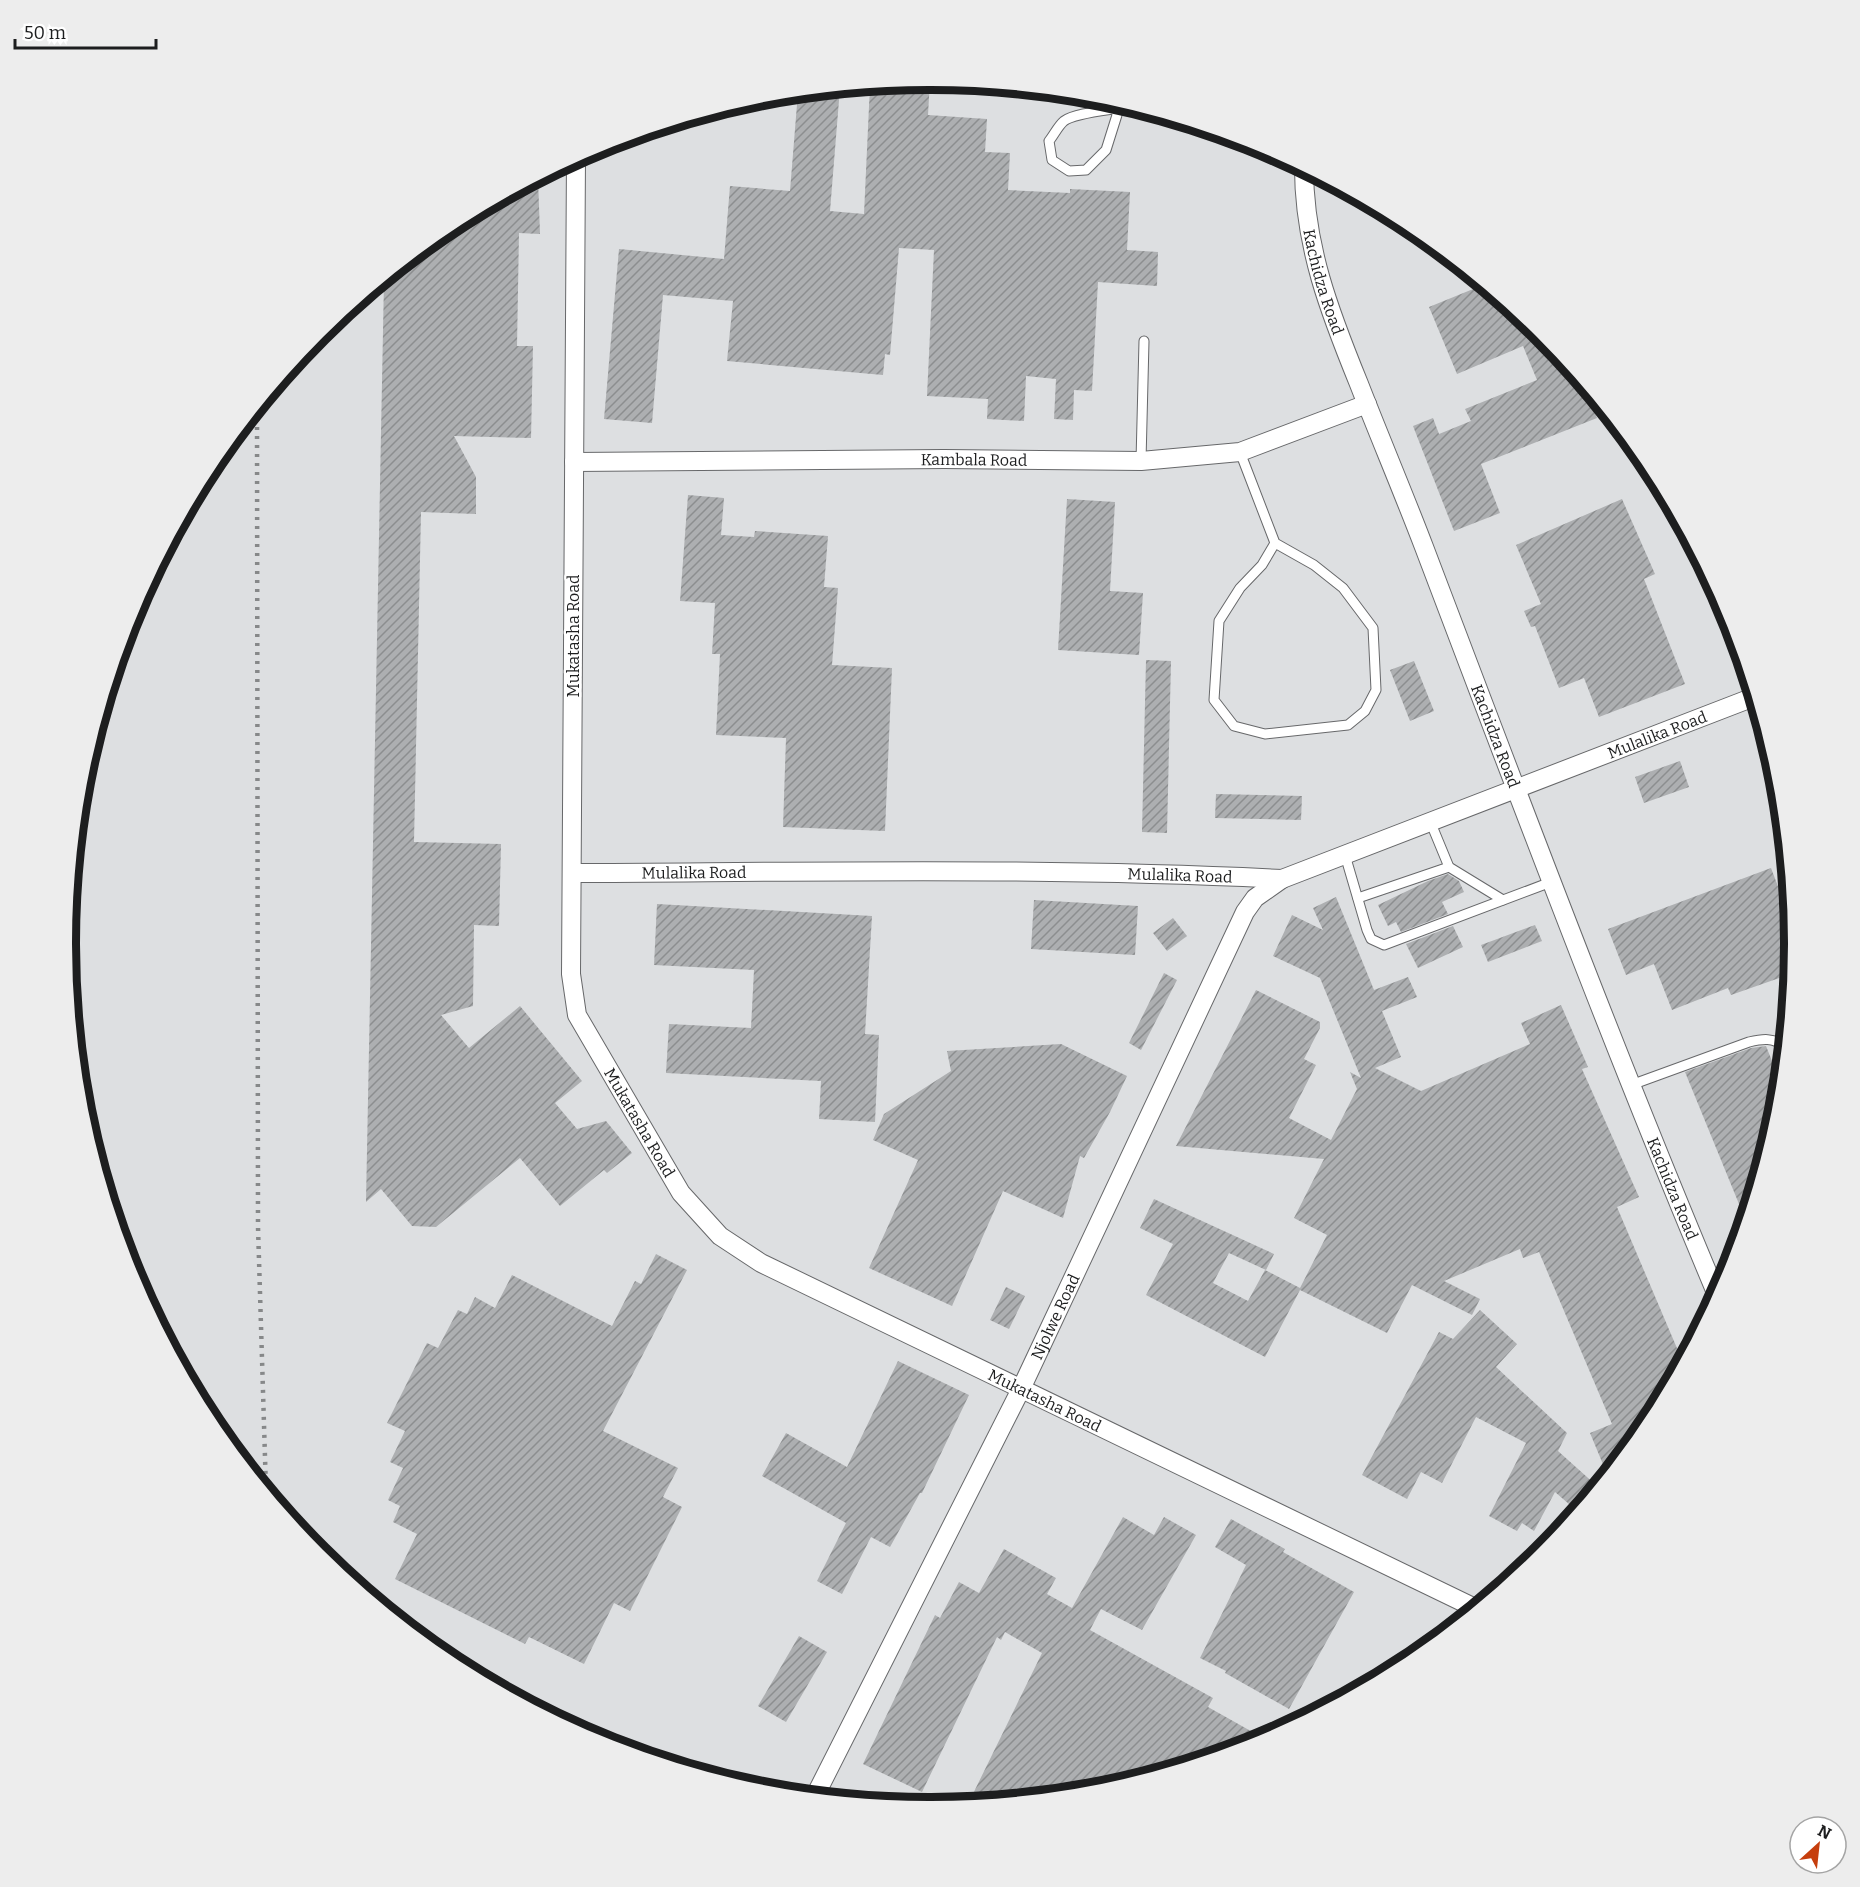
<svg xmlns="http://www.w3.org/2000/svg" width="1860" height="1887" font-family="Bitter,serif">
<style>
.building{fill:url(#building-hatch)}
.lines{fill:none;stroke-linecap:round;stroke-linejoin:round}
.lane-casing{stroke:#67686a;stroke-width:11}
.street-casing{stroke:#67686a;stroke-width:20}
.lane{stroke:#fff;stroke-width:9}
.street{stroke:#fff;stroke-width:18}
.rail{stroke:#868889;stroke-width:4.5;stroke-dasharray:3 6;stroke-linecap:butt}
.labels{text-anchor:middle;stroke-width:4.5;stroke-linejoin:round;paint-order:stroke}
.street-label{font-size:16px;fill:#1d1e1f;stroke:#fff}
.rim{fill:none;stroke:#1d1e1f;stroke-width:8}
</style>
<defs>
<pattern id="building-hatch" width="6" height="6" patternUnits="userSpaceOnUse" patternTransform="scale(1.5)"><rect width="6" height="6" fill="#adafb1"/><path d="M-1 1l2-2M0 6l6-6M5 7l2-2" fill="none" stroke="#8c8e8f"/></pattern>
</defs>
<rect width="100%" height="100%" fill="#dddfe1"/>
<g class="building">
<path d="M930 80 928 115 987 119 985 152 1010 153 1008 190 1070 193V189L1130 192 1127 250 1158 252 1157 286 1098 282 1092 391 1074 390 1073 420 1054 419 1056 379 1026 376 1024 421 987 419 988 399 927 396 934 250 899 248 890 355 885 354 883 375 727 361 733 301 663 295 652 423 604 419 619 249 724 259 730 186 790 191 798 92 840 88 830 211 864 214 870 85Z"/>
<path d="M538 178 540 234 519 233 517 346H533L531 438 454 436 476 477V514L421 512 414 842 501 844 499 926 474 925 473 1006 441 1015 469 1048 520 1006 582 1081 555 1103 577 1129 606 1121 632 1153 607 1173 604 1170 560 1206 520 1158 436 1227 412 1226 381 1189 366 1202 384 280 450 225Z"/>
<path d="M1483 285 1530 323 1543 355 1556 350 1582 383 1597 418 1481 464 1500 513 1454 531 1413 426 1433 418 1439 434 1471 421 1465 409 1537 380 1523 346 1457 374 1429 307Z"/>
<path d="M688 495 724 498 721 535 754 537 755 531 828 536 824 587 838 588 832 665 892 668 885 831 783 827 786 738 716 735 720 654H712L715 603 680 601Z"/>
<path d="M1067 499 1115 502 1110 591 1143 593 1139 655 1058 650Z"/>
<path d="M1622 499 1655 574 1644 579 1685 684 1599 717 1584 678 1559 688 1535 626 1531 627 1524 611 1541 604 1516 545Z"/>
<path d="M1146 660 1171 661 1167 833 1142 832Z"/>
<path d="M1414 661 1434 711 1410 721 1390 670Z"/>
<path d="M1680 761 1689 787 1644 803 1635 777Z"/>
<path d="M1216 794 1302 796 1301 820 1215 818Z"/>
<path d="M1771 868 1788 913 1783 916 1794 941 1791 974 1731 995 1728 988 1672 1010 1654 964 1626 975 1608 929Z"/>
<path d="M1448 874 1459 881 1464 892 1442 902 1448 914 1401 932 1396 922 1388 926 1378 905 1428 881Z"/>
<path d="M1336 897 1374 990 1408 977 1417 997 1382 1011 1401 1057 1375 1068 1421 1091 1530 1044 1521 1023 1561 1005 1588 1067 1582 1069 1639 1197 1617 1207 1682 1360 1648 1424 1607 1474 1590 1433 1612 1424 1539 1252 1523 1258 1520 1249 1444 1281 1480 1299 1472 1315 1412 1285 1387 1333 1300 1290 1265 1357 1146 1295 1173 1244 1140 1228 1154 1199 1274 1254 1266 1270 1229 1253 1213 1283 1248 1301 1265 1270 1300 1288 1327 1235 1294 1218 1324 1159 1176 1146 1256 990 1320 1022V1028L1304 1059 1316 1065 1289 1118 1331 1140 1357 1089 1350 1072 1361 1078 1320 978 1273 956 1292 915 1323 930 1313 908Z"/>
<path d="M1034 900 1138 906 1135 955 1031 949Z"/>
<path d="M657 904 872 916 865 1034 879 1035 875 1122 819 1119 821 1081 666 1073 669 1024 751 1028 754 970 654 965Z"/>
<path d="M1173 918 1187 936 1167 951 1153 933Z"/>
<path d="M1535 925 1542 941 1488 962 1481 945Z"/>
<path d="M1453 926 1463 947 1418 968 1406 944Z"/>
<path d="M1164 973 1177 980 1141 1050 1129 1043Z"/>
<path d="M1061 1044 1127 1076 1110 1112 1084 1158 1080 1156 1063 1218 1003 1191 952 1306 869 1268 918 1160 873 1140 884 1114 951 1071 947 1051Z"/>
<path d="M1766 1046 1780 1081 1777 1112 1751 1199 1739 1204 1685 1072 1751 1048Z"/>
<path d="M656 1254 687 1270 603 1431 678 1468 663 1497 682 1507 630 1611 614 1603 584 1664 529 1637 525 1644 395 1579 417 1534 393 1522 400 1506 388 1500 403 1468 390 1462 405 1431 387 1423 427 1343 438 1348 458 1310 467 1314 475 1297 495 1308 512 1275 612 1326 635 1281 641 1284Z"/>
<path d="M1006 1287 1025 1296 1009 1329 990 1320Z"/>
<path d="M1480 1310 1517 1344 1496 1367 1567 1433 1558 1451 1597 1486 1577 1511 1555 1492 1534 1531 1522 1523 1517 1531 1489 1516 1526 1443 1476 1417 1442 1483 1421 1472 1407 1499 1362 1475 1439 1332 1453 1339Z"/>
<path d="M898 1361 969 1395 922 1493H920L890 1547 871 1537 842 1594 817 1581 846 1523 762 1476 786 1433 847 1467Z"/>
<path d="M1123 1517 1154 1535 1164 1517 1196 1535 1142 1630 1101 1609 1090 1630 1213 1698 1208 1707 1265 1739 1098 1791 968 1804 1042 1653 1005 1632 1001 1640 997 1637 922 1792 863 1764 935 1615 940 1618 959 1582 979 1593 1004 1549 1056 1578 1047 1594 1072 1608Z"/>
<path d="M1231 1519 1285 1549 1283 1552 1354 1592 1289 1709 1225 1673 1226 1671 1200 1658 1246 1565 1215 1547Z"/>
<path d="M799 1636 827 1652 786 1722 758 1706Z"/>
</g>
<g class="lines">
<defs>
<g id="lane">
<path d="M1116 110 1117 115 1106 150 1086 170 1069 171 1052 160 1049 141C1054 135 1058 126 1064 121 1076 112 1115 110 1131 106"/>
<path d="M1240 452 1275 543 1262 565 1240 588 1219 621 1214 700 1234 726 1265 734 1348 725 1365 711 1376 690 1373 628 1343 588 1314 565 1275 543"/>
<path d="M1141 461 1144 341"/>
<path d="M1708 575 1744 665"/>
<path d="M1430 821 1449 867 1503 900"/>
<path d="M1345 855 1367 930 1371 939 1384 945 1551 882"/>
<path d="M1358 898 1449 867"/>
<path d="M1631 1085 1749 1042C1762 1039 1774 1037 1784 1047"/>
</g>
<g id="street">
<path id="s1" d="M576 158 571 974 577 1015 681 1193 720 1236 761 1263 1475 1608"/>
<path id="s2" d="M1304 168C1304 246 1330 313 1359 384 1380 438 1403 492 1424 547 1519 797 1613 1048 1717 1295"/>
<path id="s3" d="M574 462 944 459 1141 461 1240 452 1367 404"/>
<path id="s4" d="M572 873C809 872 1046 867 1282 879L1754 697"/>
<path id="s5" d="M815 1796 1021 1389 1245 912 1255 898 1282 879"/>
</g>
</defs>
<use href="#lane" class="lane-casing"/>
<use href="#street" class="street-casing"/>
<use href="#lane" class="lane"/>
<use href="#street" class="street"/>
<path class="rail" d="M257 409 258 1227 266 1490"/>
</g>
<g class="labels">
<g class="street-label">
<text dy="6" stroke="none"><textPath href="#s2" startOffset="116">Kachidza Road</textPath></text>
<text dy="6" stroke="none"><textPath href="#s3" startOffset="400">Kambala Road</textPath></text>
<text transform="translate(573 636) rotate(-90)" y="6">Mukatasha Road</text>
<text dy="6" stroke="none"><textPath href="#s4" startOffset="1112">Mulalika Road</textPath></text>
<text dy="6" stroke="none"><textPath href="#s2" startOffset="602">Kachidza Road</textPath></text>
<text dy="6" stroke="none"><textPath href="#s4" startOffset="122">Mulalika Road</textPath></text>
<text dy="6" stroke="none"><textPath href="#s4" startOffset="608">Mulalika Road</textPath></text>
<text dy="6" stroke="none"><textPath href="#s1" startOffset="982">Mukatasha Road</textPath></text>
<text dy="6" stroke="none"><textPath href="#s2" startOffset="1088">Kachidza Road</textPath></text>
<text dy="6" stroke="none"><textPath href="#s5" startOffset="536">Njolwe Road</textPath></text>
<text dy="6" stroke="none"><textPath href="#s1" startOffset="1486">Mukatasha Road</textPath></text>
</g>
</g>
<path d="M0 0H1860V1887H0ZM929 90H931A853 853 0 0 1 1784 943V944A853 853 0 0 1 931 1797H929A853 853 0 0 1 76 944V943A853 853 0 0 1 929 90Z" fill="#ededed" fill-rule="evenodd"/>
<path class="rim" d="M929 90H931A853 853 0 0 1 1784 943V944A853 853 0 0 1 931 1797H929A853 853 0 0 1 76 944V943A853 853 0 0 1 929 90Z"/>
<g transform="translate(1818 1845) rotate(27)"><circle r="28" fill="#ffffff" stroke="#a5a5a5" stroke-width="1.5"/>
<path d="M0-4.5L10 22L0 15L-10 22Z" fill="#c63e0d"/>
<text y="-9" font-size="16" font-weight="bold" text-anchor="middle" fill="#1d1e1f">N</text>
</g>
<path d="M15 39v9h141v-9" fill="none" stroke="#1d1e1f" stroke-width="3"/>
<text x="24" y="39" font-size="18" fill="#1d1e1f" stroke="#ffffff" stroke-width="4.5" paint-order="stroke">50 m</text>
</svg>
